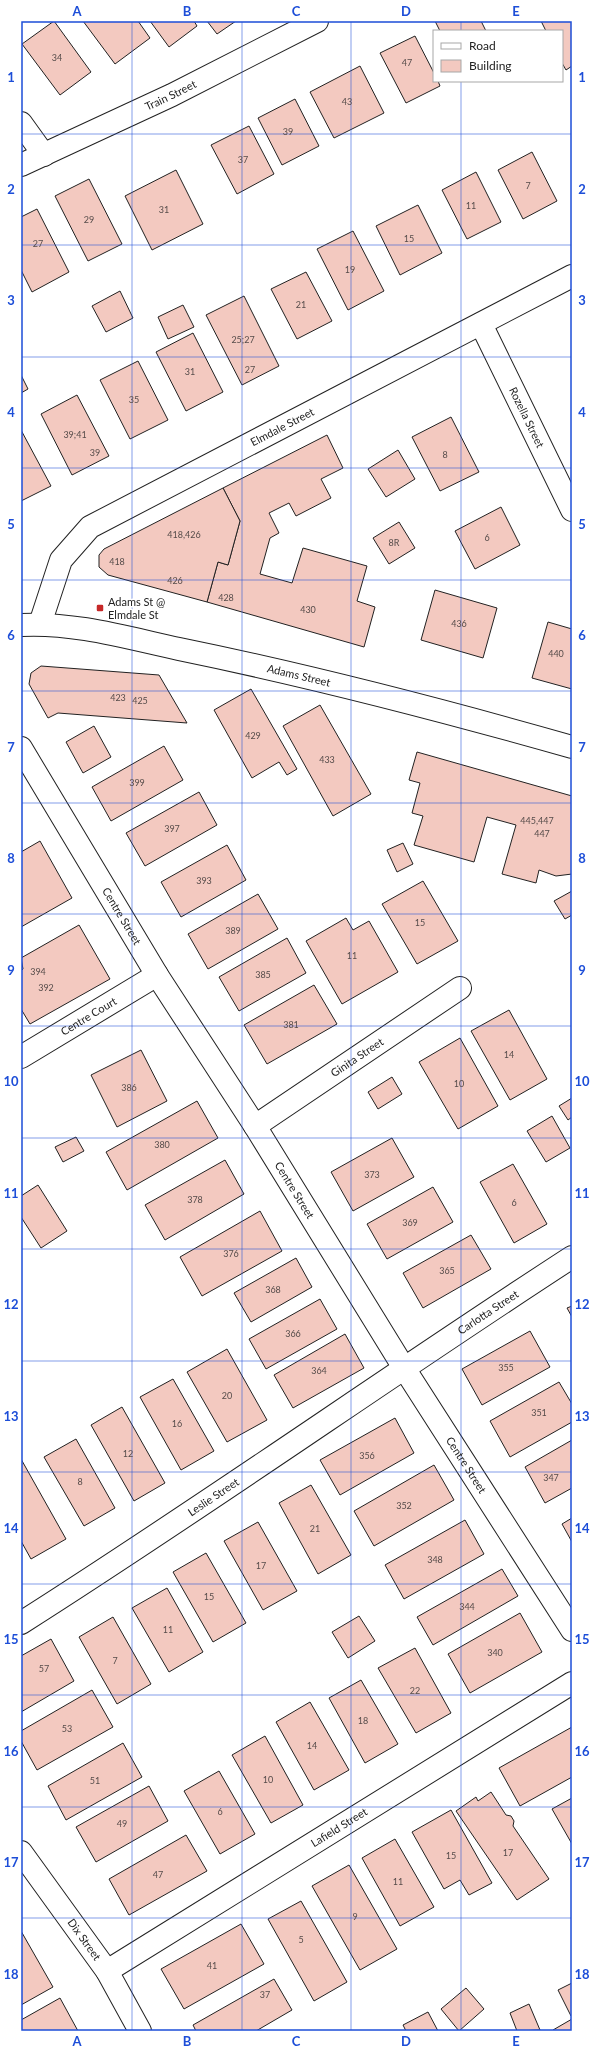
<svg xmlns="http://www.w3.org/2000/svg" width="593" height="2052" font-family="Lato,sans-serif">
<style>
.building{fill:#f3c9c0;stroke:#222}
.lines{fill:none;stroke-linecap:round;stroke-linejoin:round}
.minor-casing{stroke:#222;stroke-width:24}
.secondary-casing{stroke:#222;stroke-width:24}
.minor{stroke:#fff;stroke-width:22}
.secondary{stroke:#fff;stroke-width:22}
.grid{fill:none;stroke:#1d4ed8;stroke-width:1;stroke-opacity:0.55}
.poi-dot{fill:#c62828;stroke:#fff;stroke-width:1.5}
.labels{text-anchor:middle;stroke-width:3;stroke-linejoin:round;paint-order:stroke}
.number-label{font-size:9px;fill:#564c4a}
.street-label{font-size:11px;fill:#222;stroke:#fff}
.poi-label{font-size:11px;fill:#222;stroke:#fff;text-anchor:start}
.neatline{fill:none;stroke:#1d4ed8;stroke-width:1.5}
.grid-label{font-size:13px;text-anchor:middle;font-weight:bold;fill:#1d4ed8}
</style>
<rect width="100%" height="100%" fill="#fff"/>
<g class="building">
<path d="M54 21 91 72 60 95 22 44Z"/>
<path d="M83 21H138L150 38 115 64Z"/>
<path d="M150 21H194L197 26 169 47Z"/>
<path d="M207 21H236L217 34Z"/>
<path d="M435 21H481L486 31H440Z"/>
<path d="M541 21H572V66L566 70 562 63V31H546Z"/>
<path d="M415 36 434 73V81H438L440 86 406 103 380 53Z"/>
<path d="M360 66 384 113 334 138 310 92Z"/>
<path d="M295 99 319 146 282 165 258 118Z"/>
<path d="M249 126 274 174 237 194 211 145Z"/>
<path d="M532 152 557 201 523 219 498 170Z"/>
<path d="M176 170 203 224 152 250 125 196Z"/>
<path d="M476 172 501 222 467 239 442 190Z"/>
<path d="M89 179 122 244 88 261 55 196Z"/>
<path d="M418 205 442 253 400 275 376 226Z"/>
<path d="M37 209 69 272 32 292 21 270V217Z"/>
<path d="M353 231 384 291 348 310 317 249Z"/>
<path d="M306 272 332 321 297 339 271 289Z"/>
<path d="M120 291 133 318 106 332 92 306Z"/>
<path d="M244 296 279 366 242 385 206 315Z"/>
<path d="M183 305 194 327 168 339 158 317Z"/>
<path d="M193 333 223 392 186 411 156 352Z"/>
<path d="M138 361 168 420 130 439 100 380Z"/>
<path d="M21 375 28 389 21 393Z"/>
<path d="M77 395 109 456 72 475 41 414Z"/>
<path d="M451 417 479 472 440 491 412 437Z"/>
<path d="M21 430 51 486 21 501Z"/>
<path d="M327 435 343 468 321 479 331 498 296 516 289 503 269 513 279 533 270 538 260 574 292 583 303 548 367 566 357 601 375 607 364 647 207 602 218 562 228 565 240 521 223 488Z"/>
<path d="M398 450 415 479 386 497 368 469Z"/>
<path d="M223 488 240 521 228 565 218 562 207 602 108 575 99 567V555L104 549Z"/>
<path d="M501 507 520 545 475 569 455 531Z"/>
<path d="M399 522 415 548 389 564 373 538Z"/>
<path d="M435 590 497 608 483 658 421 640Z"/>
<path d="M548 622 572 629V689L532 678Z"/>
<path d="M41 666 159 675 187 723 58 713 48 718 29 684 31 673Z"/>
<path d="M251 689 297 769 287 775 279 762 252 778 214 710Z"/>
<path d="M320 705 371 794 333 816 283 726Z"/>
<path d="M94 726 111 757 83 773 66 742Z"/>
<path d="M164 746 183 780 111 821 92 787Z"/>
<path d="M417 752 572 796V874L556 876 539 870 536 883 502 874 516 825 487 817 474 862 414 845 423 816 412 813 420 783 409 780Z"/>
<path d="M199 792 217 825 145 866 126 833Z"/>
<path d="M40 841 72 898 21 927V852Z"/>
<path d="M403 843 413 864 397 872 387 850Z"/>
<path d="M227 845 246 880 181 917 161 882Z"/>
<path d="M423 881 458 941 417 964 382 904Z"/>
<path d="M572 891V915L565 919 554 901Z"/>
<path d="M258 894 278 929 208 969 188 934Z"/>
<path d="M346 918 353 930 369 921 398 972 342 1004 306 941Z"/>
<path d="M79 925 110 979 30 1024 21 1009V971L23 969 21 958Z"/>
<path d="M287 938 306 973 239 1011 219 977Z"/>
<path d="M314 985 337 1024 267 1064 244 1025Z"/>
<path d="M509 1010 547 1079 510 1100 471 1031Z"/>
<path d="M460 1038 498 1106 458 1129 419 1062Z"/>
<path d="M141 1050 167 1101 117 1127 91 1075Z"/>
<path d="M392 1077 402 1094 378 1109 368 1092Z"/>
<path d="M572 1098V1117L568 1120 559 1106Z"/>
<path d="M197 1101 218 1138 127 1190 106 1152Z"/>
<path d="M552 1116 570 1148 546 1162 527 1131Z"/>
<path d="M76 1137 84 1151 63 1162 55 1147Z"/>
<path d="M392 1138 414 1177 353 1211 331 1172Z"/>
<path d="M225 1160 244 1194 165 1240 145 1205Z"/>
<path d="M513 1164 547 1224 514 1243 480 1182Z"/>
<path d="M38 1185 67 1231 41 1248 21 1217V1196Z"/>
<path d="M433 1187 453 1222 387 1259 367 1224Z"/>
<path d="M260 1211 282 1251 202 1296 180 1257Z"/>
<path d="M471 1235 491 1269 423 1308 403 1273Z"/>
<path d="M296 1258 312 1287 251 1322 234 1293Z"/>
<path d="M320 1299 337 1329 266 1369 249 1339Z"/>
<path d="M572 1306V1317L567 1308Z"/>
<path d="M530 1331 550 1367 482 1405 462 1369Z"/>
<path d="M345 1334 364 1368 293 1408 274 1375Z"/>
<path d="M227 1349 267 1420 227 1442 187 1372Z"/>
<path d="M173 1379 214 1451 181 1470 140 1397Z"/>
<path d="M559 1382 572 1404V1422L510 1457 490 1421Z"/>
<path d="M122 1407 165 1483 134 1501 91 1425Z"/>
<path d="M395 1418 414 1453 340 1495 320 1460Z"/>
<path d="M76 1439 115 1508 84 1526 44 1457Z"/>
<path d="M572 1440V1488L545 1503 525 1467Z"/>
<path d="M21 1459 66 1539 31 1559 21 1541Z"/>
<path d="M434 1465 454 1500 374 1546 354 1511Z"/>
<path d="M311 1485 351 1555 318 1574 279 1503Z"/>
<path d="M572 1518V1542L562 1524Z"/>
<path d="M465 1520 484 1554 404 1599 385 1565Z"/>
<path d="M258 1522 297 1591 263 1610 224 1541Z"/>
<path d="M206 1553 246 1623 213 1642 173 1572Z"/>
<path d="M502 1569 518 1596 433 1645 417 1617Z"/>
<path d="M167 1588 203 1652 169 1672 132 1608Z"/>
<path d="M520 1613 542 1652 470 1693 448 1654Z"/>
<path d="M359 1616 375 1641 348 1658 332 1632Z"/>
<path d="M113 1617 151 1684 117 1704 79 1637Z"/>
<path d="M51 1639 74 1681 21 1712V1656Z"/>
<path d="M415 1648 451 1713 416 1733 378 1668Z"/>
<path d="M361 1680 398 1744 365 1763 329 1698Z"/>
<path d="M92 1690 113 1727 37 1770 21 1741V1731Z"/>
<path d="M310 1702 349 1770 314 1790 276 1722Z"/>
<path d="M572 1727V1777L520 1806 499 1768Z"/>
<path d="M265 1736 303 1805 271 1823 232 1755Z"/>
<path d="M123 1743 142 1777 66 1820 48 1786Z"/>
<path d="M219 1771 255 1834 220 1854 184 1791Z"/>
<path d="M149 1786 168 1821 96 1862 76 1827Z"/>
<path d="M491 1792 506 1815 511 1816 514 1821 513 1826 549 1879 517 1900 456 1811 476 1797 478 1801Z"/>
<path d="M572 1798V1844L552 1809Z"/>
<path d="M451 1810 492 1883 469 1895 460 1880 444 1889 412 1832Z"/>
<path d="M186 1835 207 1871 129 1915 109 1879Z"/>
<path d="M395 1839 434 1907 400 1926 362 1858Z"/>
<path d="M349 1865 397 1949 360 1970 312 1886Z"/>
<path d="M301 1901 347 1982 314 2001 268 1919Z"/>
<path d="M241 1924 264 1964 184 2009 161 1969Z"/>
<path d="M21 1931 53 1987 21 2005Z"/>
<path d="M274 1979 292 2010 256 2031H196L193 2025Z"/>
<path d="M572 1983V2016H571L558 1990Z"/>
<path d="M466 1988 484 2009 459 2031 441 2009Z"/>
<path d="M60 1998 78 2031H21V2020Z"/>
<path d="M529 2004 540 2030 517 2031 510 2013Z"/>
<path d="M428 2012 438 2031H406L403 2025Z"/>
<path d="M572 2019V2031H554L553 2030Z"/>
</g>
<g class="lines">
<defs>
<g id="minor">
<path d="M21 123 44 155"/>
<path id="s1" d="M21 165 172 95 317 21"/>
<path id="s2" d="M481 324 572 510"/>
<path id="s3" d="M40 624 61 560 90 527 572 276"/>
<path id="s4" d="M21 748 157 975 255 1126 404 1368 572 1630"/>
<path id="s5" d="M21 1057 157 975"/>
<path id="s6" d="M255 1126 460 988"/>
<path id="s7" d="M21 1623C207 1505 387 1377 572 1257"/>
<path id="s8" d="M21 1852 107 1971 140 2031"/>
<path id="s9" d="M107 1971 572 1683"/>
</g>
<g id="secondary">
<path id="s10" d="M21 625C73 622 128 638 179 649 311 676 442 710 572 747"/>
</g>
</defs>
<use href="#minor" class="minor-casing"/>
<use href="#secondary" class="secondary-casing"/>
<use href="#minor" class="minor"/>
<use href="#secondary" class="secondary"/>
</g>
<path class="grid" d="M132 21V2031M242 21V2031M351 21V2031M461 21V31M461 81V2031M21 134H572M21 245H572M21 357H572M21 468H572M21 580H572M21 691H572M21 803H572M21 914H572M21 1026H572M21 1138H572M21 1249H572M21 1361H572M21 1472H572M21 1584H572M21 1695H572M21 1807H572M21 1918H572"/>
<rect class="poi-dot" x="96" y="604" width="8" height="8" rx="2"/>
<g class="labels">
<g class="number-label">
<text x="57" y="61">34</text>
<text x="407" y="66">47</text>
<text x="347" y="105">43</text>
<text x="288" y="135">39</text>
<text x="243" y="163">37</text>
<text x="528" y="189">7</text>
<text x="471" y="209">11</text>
<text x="164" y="213">31</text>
<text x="89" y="223">29</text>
<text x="409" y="242">15</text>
<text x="38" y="247">27</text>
<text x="350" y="273">19</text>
<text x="301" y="308">21</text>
<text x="243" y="343">25;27</text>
<text x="250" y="373">27</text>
<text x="190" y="375">31</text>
<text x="134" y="403">35</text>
<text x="75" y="438">39;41</text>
<text x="95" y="456">39</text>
<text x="445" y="458">8</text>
<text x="184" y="538">418,426</text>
<text x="487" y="541">6</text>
<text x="394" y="546">8R</text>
<text x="117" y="565">418</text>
<text x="175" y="584">426</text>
<text x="226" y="601">428</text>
<text x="308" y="613">430</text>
<text x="459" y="627">436</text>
<text x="556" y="657">440</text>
<text x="118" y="701">423</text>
<text x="140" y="704">425</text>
<text x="253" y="739">429</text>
<text x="327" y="763">433</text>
<text x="137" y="786">399</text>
<text x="537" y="824">445,447</text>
<text x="172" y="832">397</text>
<text x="542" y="837">447</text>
<text x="204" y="884">393</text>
<text x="420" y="926">15</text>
<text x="233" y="934">389</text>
<text x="352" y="959">11</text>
<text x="38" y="975">394</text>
<text x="263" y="978">385</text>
<text x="46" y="991">392</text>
<text x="291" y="1028">381</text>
<text x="509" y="1058">14</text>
<text x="459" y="1087">10</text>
<text x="129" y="1091">386</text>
<text x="162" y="1148">380</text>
<text x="372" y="1178">373</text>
<text x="195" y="1203">378</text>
<text x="514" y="1206">6</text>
<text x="410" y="1226">369</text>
<text x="231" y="1257">376</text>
<text x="447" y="1274">365</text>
<text x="273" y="1293">368</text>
<text x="293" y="1337">366</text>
<text x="506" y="1371">355</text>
<text x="319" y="1374">364</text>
<text x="227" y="1399">20</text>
<text x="539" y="1416">351</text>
<text x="177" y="1427">16</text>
<text x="128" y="1457">12</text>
<text x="367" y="1459">356</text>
<text x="551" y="1481">347</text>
<text x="80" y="1485">8</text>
<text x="404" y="1509">352</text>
<text x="315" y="1532">21</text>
<text x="435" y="1563">348</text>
<text x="261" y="1569">17</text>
<text x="209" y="1600">15</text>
<text x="467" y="1610">344</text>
<text x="168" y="1633">11</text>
<text x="495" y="1656">340</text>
<text x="115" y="1664">7</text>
<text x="44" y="1672">57</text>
<text x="415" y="1694">22</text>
<text x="363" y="1724">18</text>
<text x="67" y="1732">53</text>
<text x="312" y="1749">14</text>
<text x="268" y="1783">10</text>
<text x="95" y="1784">51</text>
<text x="220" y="1815">6</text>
<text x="122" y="1827">49</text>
<text x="508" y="1856">17</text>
<text x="451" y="1859">15</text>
<text x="158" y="1878">47</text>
<text x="398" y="1885">11</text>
<text x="355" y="1920">9</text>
<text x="301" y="1943">5</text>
<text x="212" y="1969">41</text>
<text x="265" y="1998">37</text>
</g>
<g class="street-label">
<text dy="4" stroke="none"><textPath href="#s1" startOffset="165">Train Street</textPath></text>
<text dy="4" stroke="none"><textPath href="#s2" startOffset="104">Rozella Street</textPath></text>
<text dy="4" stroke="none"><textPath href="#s3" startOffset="328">Elmdale Street</textPath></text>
<text dy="4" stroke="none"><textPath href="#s10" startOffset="283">Adams Street</textPath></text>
<text dy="4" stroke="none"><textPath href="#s4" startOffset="196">Centre Street</textPath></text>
<text dy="4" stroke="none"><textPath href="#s5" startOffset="79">Centre Court</textPath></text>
<text dy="4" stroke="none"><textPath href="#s6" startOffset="123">Ginita Street</textPath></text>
<text dy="4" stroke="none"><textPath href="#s4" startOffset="520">Centre Street</textPath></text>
<text dy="4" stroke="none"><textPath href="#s7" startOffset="561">Carlotta Street</textPath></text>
<text dy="4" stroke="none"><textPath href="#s4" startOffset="844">Centre Street</textPath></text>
<text dy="4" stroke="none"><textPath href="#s7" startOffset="230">Leslie Street</textPath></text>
<text dy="4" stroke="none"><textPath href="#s9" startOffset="273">Lafield Street</textPath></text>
<text dy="4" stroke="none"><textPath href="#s8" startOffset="108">Dix Street</textPath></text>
</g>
<g class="poi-label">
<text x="108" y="606">Adams St @<tspan x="108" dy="13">Elmdale St</tspan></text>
</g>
</g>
<rect width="593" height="2052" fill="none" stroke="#ffffff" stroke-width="44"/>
<rect x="433" y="30" width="130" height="52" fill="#ffffff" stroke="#a7a7a7"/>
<rect x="441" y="43" width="20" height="6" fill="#ffffff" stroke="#a7a7a7"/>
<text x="469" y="50" font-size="12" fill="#222222">Road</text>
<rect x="441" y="60" width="20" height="12" fill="#f3c9c0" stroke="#a7a7a7"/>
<text x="469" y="70" font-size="12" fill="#222222">Building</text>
<rect x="22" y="22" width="549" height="2008" class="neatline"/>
<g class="grid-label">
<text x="77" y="16">A</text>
<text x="187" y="16">B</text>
<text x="296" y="16">C</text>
<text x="406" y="16">D</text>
<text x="516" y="16">E</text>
<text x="11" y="82">1</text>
<text x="582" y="82">1</text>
<text x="11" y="194">2</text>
<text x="582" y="194">2</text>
<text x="11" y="305">3</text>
<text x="582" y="305">3</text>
<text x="11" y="417">4</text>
<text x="582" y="417">4</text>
<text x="11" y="529">5</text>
<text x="582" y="529">5</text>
<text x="11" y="640">6</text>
<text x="582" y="640">6</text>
<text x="11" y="752">7</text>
<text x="582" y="752">7</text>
<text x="11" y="863">8</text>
<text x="582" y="863">8</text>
<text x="11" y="975">9</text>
<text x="582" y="975">9</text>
<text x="11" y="1086">10</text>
<text x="582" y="1086">10</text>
<text x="11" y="1198">11</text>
<text x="582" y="1198">11</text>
<text x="11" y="1309">12</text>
<text x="582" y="1309">12</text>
<text x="11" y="1421">13</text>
<text x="582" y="1421">13</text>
<text x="11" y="1533">14</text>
<text x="582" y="1533">14</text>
<text x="11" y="1644">15</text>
<text x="582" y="1644">15</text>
<text x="11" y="1756">16</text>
<text x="582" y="1756">16</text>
<text x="11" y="1867">17</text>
<text x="582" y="1867">17</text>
<text x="11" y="1979">18</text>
<text x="582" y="1979">18</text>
<text x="77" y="2046">A</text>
<text x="187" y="2046">B</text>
<text x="296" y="2046">C</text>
<text x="406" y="2046">D</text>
<text x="516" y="2046">E</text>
</g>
</svg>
